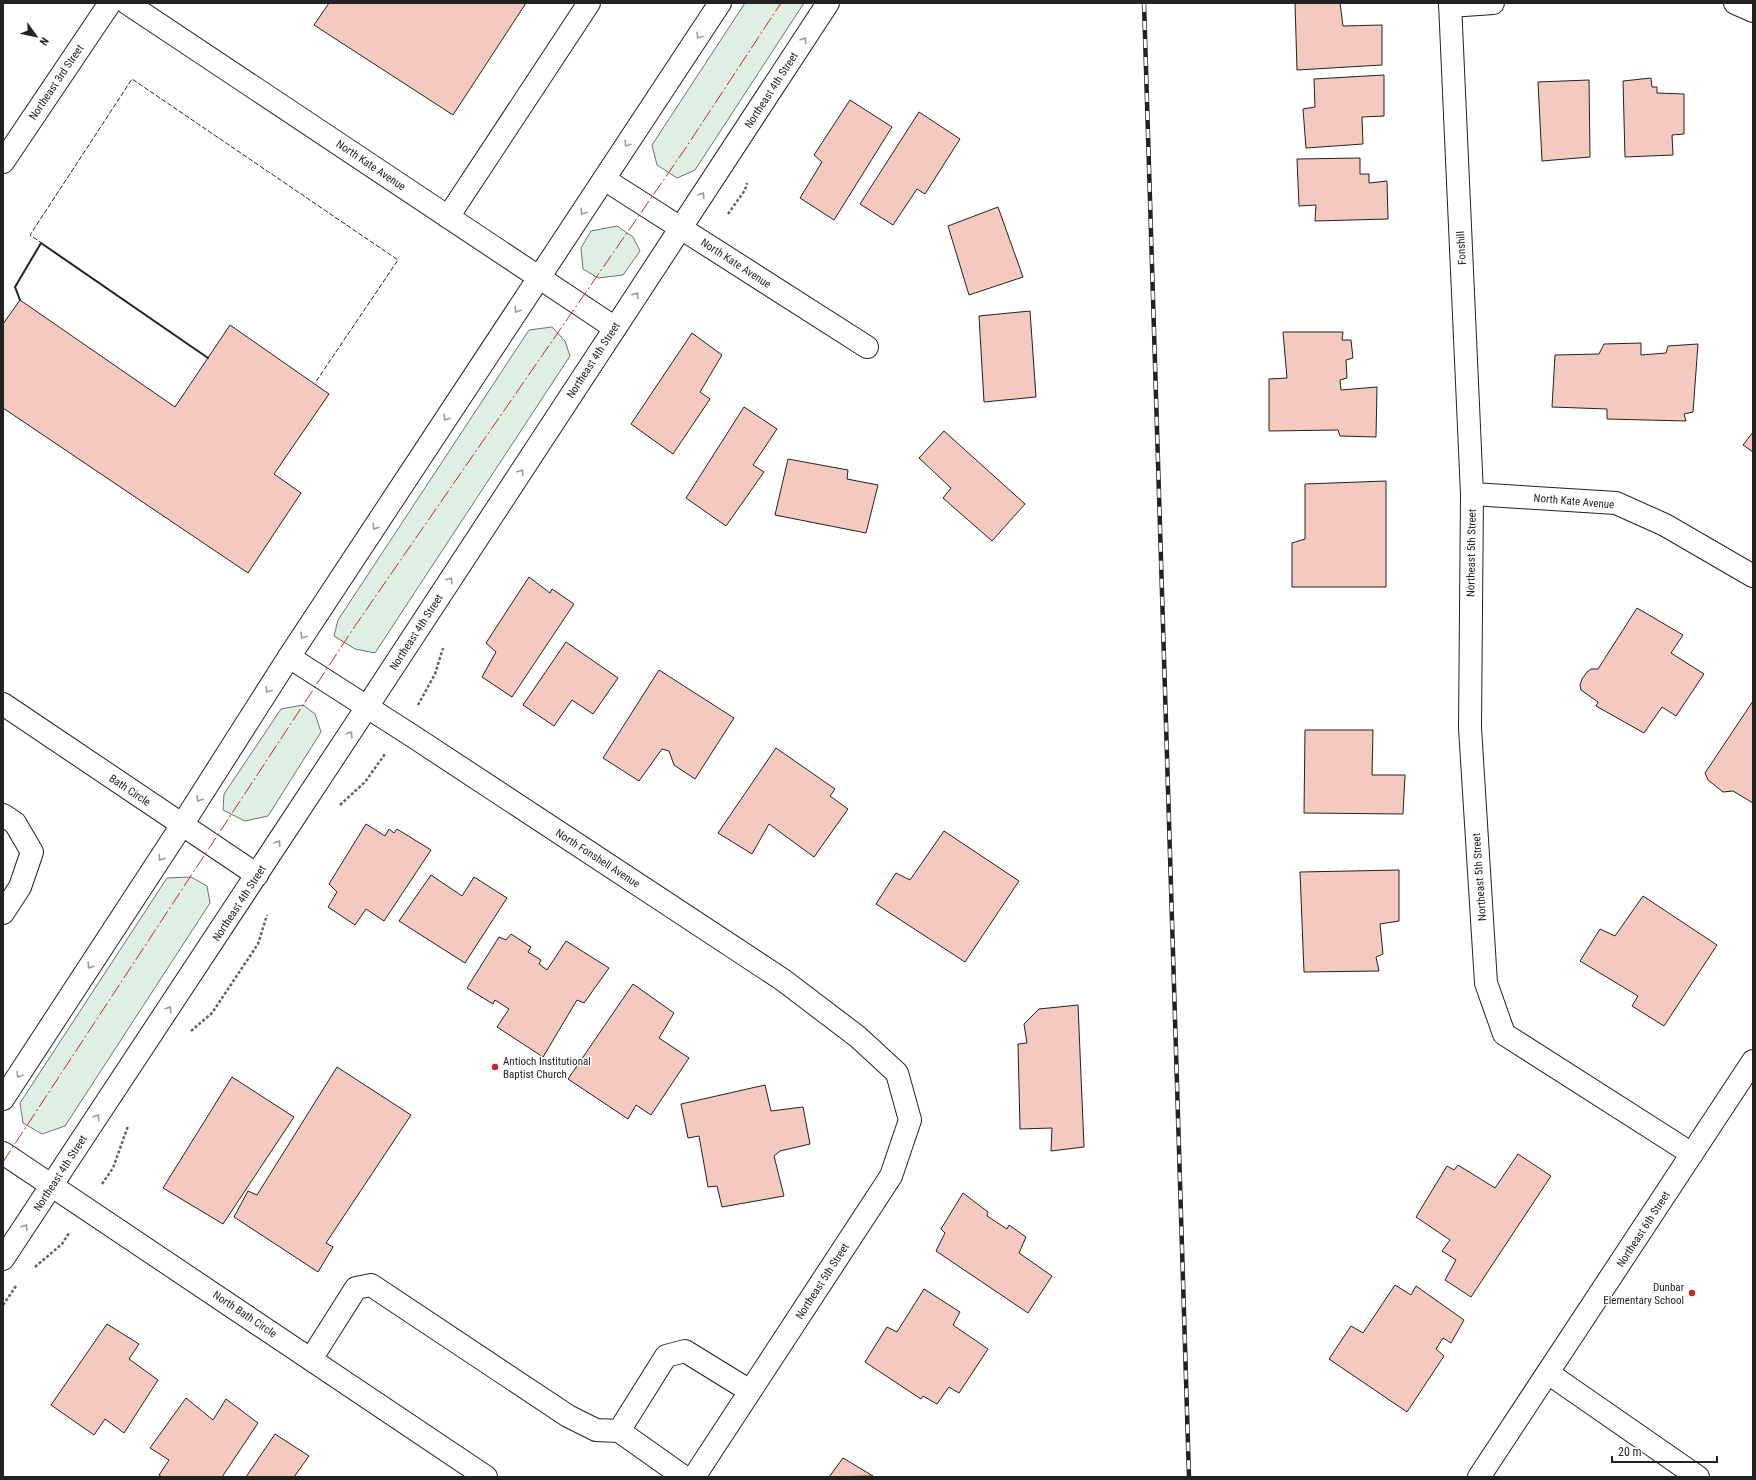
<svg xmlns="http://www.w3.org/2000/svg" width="1756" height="1480" font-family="'Roboto Condensed',sans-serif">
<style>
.green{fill:#e0efe3;stroke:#6f6f6f}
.building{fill:#f3c9c0;stroke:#222}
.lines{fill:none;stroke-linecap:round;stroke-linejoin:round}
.minor-casing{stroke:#222;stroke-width:24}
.major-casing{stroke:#222;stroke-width:24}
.path{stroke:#646464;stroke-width:2.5;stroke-dasharray:3 2;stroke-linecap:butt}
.minor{stroke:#fff;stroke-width:22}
.major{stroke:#fff;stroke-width:22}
.rail-casing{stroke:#222;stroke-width:4.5}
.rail{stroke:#fff;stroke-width:3;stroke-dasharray:9;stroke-linecap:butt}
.fence{stroke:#222;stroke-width:1;stroke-dasharray:5 2;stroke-linecap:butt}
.wall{stroke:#222;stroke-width:2}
.power{stroke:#c62828;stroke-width:1;stroke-dasharray:14 3 2 3;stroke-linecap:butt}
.oneway{stroke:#9c9c9c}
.poi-dot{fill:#c62828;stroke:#fff;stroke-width:1.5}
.labels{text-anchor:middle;stroke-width:3;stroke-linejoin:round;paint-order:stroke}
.street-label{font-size:11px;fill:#222;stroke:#fff}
.poi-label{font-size:11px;fill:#222;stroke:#fff;text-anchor:start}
</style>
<rect width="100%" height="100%" fill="#fff"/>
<g class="green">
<path d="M745 3H804L695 170 677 178 657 165 652 145Z"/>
<path d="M617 226 633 237 640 251 623 275 598 278 583 269 581 248 591 231Z"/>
<path d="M552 327 565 341 570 356 375 653 355 649 334 636 338 620 529 330Z"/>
<path d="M303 705 315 714 321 732 268 816 245 821 223 810 224 794 281 709Z"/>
<path d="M191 877 207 886 210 903 65 1126 42 1134 23 1123 20 1103 167 878Z"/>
</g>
<g class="building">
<path d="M329 3H526L453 115 314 25Z"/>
<path d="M1295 3H1340L1343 26 1382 25V65L1297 70Z"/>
<path d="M1384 75V116L1362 117 1363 144 1306 148 1303 109 1315 107 1314 79Z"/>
<path d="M1651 78 1652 87H1657V93L1684 94V134L1672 135 1673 155 1625 157 1623 81Z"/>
<path d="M1589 80 1590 157 1542 161 1538 82Z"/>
<path d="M850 100 892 127 834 220 800 198 822 162 814 155Z"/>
<path d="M919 112 960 139 925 194 917 189 893 225 860 204Z"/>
<path d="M1360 158V174H1369V183L1387 181 1388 219 1315 221 1316 205 1299 206 1297 159Z"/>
<path d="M998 207 1023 277 969 295 948 226Z"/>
<path d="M20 300 175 407 230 325 329 394 274 474 301 493 248 573 3 408V324Z"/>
<path d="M1030 311 1036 397 984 402 979 316Z"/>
<path d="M1283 332H1343L1342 340H1351L1353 358 1346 360 1347 378 1340 380 1341 390 1377 387 1376 437 1340 436 1338 430 1269 431V379L1287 378Z"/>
<path d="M692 333 722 355 700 392 710 399 673 454 631 424Z"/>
<path d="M1641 343V355L1666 353 1668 346 1698 344 1693 412 1684 414 1686 421 1607 419V409L1552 407 1555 355 1599 354 1604 344Z"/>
<path d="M744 407 777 429 753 465 764 472 726 526 686 498Z"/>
<path d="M944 431 1025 504 992 541 943 498 951 488 919 458Z"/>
<path d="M1753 432V452L1743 445Z"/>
<path d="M788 459 848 470 847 479 878 485 866 533 775 515Z"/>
<path d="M1386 481V587H1292V543L1305 539V484Z"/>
<path d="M529 577 550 593 552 589 574 604 512 697 482 677 496 652 486 643Z"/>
<path d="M1637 608 1683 635 1671 653 1704 674 1676 716 1662 707 1644 733 1596 706 1598 702 1581 690 1580 685 1582 679 1587 672 1591 669H1598Z"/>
<path d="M566 642 618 678 593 714 572 700 554 726 523 705Z"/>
<path d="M659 670 734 718 695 779 674 765 669 751 662 749 639 781 603 758Z"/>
<path d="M1753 701V803L1733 791 1723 792 1708 780 1705 773Z"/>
<path d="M1305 730H1373L1372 775H1405L1403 814 1304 813Z"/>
<path d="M776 748 835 789 830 796 848 809 814 857 769 824 752 854 718 833Z"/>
<path d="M366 824 385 836 389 829 394 833 397 829 431 850 384 921 366 909 355 925 328 907 337 892 329 884Z"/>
<path d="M944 831 1019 881 965 962 876 904 896 873 910 880Z"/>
<path d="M1399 870V921L1380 924 1383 954 1376 957 1379 971 1304 972 1300 872Z"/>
<path d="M431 875 462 896 474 877 507 898 465 963 399 921Z"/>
<path d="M1643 896 1717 945 1664 1026 1632 1006 1638 996 1580 961 1600 929 1615 936Z"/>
<path d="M511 934 531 947 528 952 541 960 539 964 547 970 566 941 609 968 584 1003 577 1000 543 1057 497 1027 509 1009 495 1000 493 1004 467 988 499 937 506 940Z"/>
<path d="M633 984 674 1013 659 1038 689 1058 651 1115 636 1105 628 1119 568 1079Z"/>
<path d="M1078 1005 1084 1147 1051 1151 1052 1128 1020 1129 1018 1044 1027 1043 1024 1024 1039 1009Z"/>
<path d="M337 1067 411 1115 326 1243 333 1247 318 1272 234 1217 248 1191 257 1195Z"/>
<path d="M232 1077 294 1117 223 1224 163 1188Z"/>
<path d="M765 1085 771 1111 803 1107 810 1144 780 1151 774 1156 784 1196 722 1207 717 1186 708 1187 699 1136 688 1138 681 1104Z"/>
<path d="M1518 1154 1551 1176 1471 1297 1445 1280 1456 1260 1442 1251 1450 1240 1416 1217 1447 1166 1454 1170 1458 1165 1495 1188Z"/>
<path d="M963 1193 988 1212 987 1216 1007 1229 1009 1225 1026 1237 1019 1253 1052 1276 1028 1313 936 1251 945 1233 941 1229Z"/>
<path d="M1395 1285 1411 1295 1416 1286 1464 1320 1451 1343 1443 1338 1436 1349 1444 1356 1407 1412 1329 1359 1351 1326 1363 1333Z"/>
<path d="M924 1289 960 1312 953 1325 988 1349 959 1393 949 1387 937 1404 923 1396 921 1399 865 1362 887 1327 897 1332Z"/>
<path d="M107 1324 139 1344 129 1359 158 1380 124 1433 105 1419 94 1435 51 1405Z"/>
<path d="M186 1398 213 1420 226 1399 258 1423 222 1477H162L159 1475 169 1460 150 1448Z"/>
<path d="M275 1434 309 1456 294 1477H246Z"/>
<path d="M843 1458 873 1476 829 1477Z"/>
</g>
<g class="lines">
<defs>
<g id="minor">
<path d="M127 3 615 328"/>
<path d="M1450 3 1472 494 1470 728 1486 983 1504 1034 1692 1154"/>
<path d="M1735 3 1753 11"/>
<path d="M1450 6 1493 3"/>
<path d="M3 162 110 3"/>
<path d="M604 179 867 347"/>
<path d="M448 217 589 3"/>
<path d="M1472 494 1616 503 1665 525 1753 576"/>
<path d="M289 657 414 737 783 980 858 1037 897 1073 910 1120 891 1176 694 1477"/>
<path d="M3 704 257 875"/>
<path d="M3 815 15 823 32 852 20 887 3 913"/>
<path d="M3 1153 486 1477"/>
<path d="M311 1359 356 1288 371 1285 568 1416 596 1430 619 1431"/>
<path d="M1548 1373 1698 1477"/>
<path d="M684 1477 619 1431 666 1356 685 1351 750 1391"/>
<path d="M1479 1477 1753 1061"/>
</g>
<g id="major">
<path d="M3 1099 182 825 289 657 720 3"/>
<path d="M3 1259 367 707 828 3"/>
</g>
</defs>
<use href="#minor" class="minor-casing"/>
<use href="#major" class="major-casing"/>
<g class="path">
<path d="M728 214 745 190 747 183"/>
<path d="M418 705 435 674 443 648"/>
<path d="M340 805 365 782 385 754"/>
<path d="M191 1031 212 1013 258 944 267 915"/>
<path d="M102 1184 113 1168 128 1126"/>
<path d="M35 1267 62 1244 69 1233"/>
<path d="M3 1305 16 1286"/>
</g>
<use href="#minor" class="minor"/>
<use href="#major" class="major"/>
<defs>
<path id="rail" d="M1144 3 1189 1477"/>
</defs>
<use href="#rail" class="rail-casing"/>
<use href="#rail" class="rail"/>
<path class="fence" d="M43 244 30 235 132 79 398 260 315 383"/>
<path class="wall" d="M20 300 15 287 41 243 208 358"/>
<path class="power" d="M3 1162 355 626 685 149 781 3"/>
</g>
<defs><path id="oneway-chevron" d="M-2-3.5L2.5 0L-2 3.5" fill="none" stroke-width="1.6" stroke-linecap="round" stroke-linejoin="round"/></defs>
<g class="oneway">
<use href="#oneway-chevron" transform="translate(699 36) rotate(123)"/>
<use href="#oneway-chevron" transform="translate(804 40) rotate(-57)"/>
<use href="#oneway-chevron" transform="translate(627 144) rotate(123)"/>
<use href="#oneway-chevron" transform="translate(702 195) rotate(-57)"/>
<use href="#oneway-chevron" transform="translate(583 212) rotate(124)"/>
<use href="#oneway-chevron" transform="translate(636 295) rotate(-56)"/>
<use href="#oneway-chevron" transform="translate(517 310) rotate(123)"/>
<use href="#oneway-chevron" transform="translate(446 418) rotate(123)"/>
<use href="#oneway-chevron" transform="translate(521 472) rotate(-57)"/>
<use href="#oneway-chevron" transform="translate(375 527) rotate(123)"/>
<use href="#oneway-chevron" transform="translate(450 580) rotate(-57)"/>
<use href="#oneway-chevron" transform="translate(303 636) rotate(123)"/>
<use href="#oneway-chevron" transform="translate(268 690) rotate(122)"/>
<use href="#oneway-chevron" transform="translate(350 734) rotate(-57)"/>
<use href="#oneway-chevron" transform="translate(199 799) rotate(122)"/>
<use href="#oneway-chevron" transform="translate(278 843) rotate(-57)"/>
<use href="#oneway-chevron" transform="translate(161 858) rotate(123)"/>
<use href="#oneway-chevron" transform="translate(90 966) rotate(123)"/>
<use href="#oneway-chevron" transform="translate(169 1009) rotate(-57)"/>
<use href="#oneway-chevron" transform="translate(19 1075) rotate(123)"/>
<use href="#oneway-chevron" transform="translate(97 1117) rotate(-57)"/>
<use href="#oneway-chevron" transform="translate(25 1227) rotate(-57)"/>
</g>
<g class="poi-dot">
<circle cx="495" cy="1067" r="4"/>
<circle cx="1692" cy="1293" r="4"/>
</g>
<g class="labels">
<g class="street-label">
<text transform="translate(56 82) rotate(-56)" y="4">Northeast 3rd Street</text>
<text transform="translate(771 90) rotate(-57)" y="4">Northeast 4th Street</text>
<text transform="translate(371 165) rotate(34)" y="4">North Kate Avenue</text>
<text transform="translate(1461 248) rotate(-93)" y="4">Fonshill</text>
<text transform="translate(736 263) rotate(33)" y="4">North Kate Avenue</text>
<text transform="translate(593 360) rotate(-57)" y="4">Northeast 4th Street</text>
<text transform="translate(1574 501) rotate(5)" y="4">North Kate Avenue</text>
<text transform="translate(1471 553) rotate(-89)" y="4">Northeast 5th Street</text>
<text transform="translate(416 632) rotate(-57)" y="4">Northeast 4th Street</text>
<text transform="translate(130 790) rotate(34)" y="4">Bath Circle</text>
<text transform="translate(598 858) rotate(33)" y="4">North Fonshell Avenue</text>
<text transform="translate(1479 877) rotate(-94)" y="4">Northeast 5th Street</text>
<text transform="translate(239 903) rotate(-57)" y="4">Northeast 4th Street</text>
<text transform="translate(60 1173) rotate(-57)" y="4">Northeast 4th Street</text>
<text transform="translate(1643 1229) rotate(-57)" y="4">Northeast 6th Street</text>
<text transform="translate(822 1281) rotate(-57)" y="4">Northeast 5th Street</text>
<text transform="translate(245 1314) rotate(34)" y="4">North Bath Circle</text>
</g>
<g class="poi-label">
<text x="503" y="1065">Antioch Institutional<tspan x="503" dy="13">Baptist Church</tspan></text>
<text x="1684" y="1291" text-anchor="end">Dunbar<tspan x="1684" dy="13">Elementary School</tspan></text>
</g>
</g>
<rect width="1756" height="1480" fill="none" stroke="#222222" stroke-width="8"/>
<g transform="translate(36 36) rotate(123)" stroke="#ffffff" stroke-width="3" paint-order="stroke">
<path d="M0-3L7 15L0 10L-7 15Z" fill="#222222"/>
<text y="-6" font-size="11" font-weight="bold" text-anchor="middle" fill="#222222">N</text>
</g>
<path d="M1612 1456v6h105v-6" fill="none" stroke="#222222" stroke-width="2"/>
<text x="1618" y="1456" font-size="12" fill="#222222" stroke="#ffffff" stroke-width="3" paint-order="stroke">20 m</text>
</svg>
